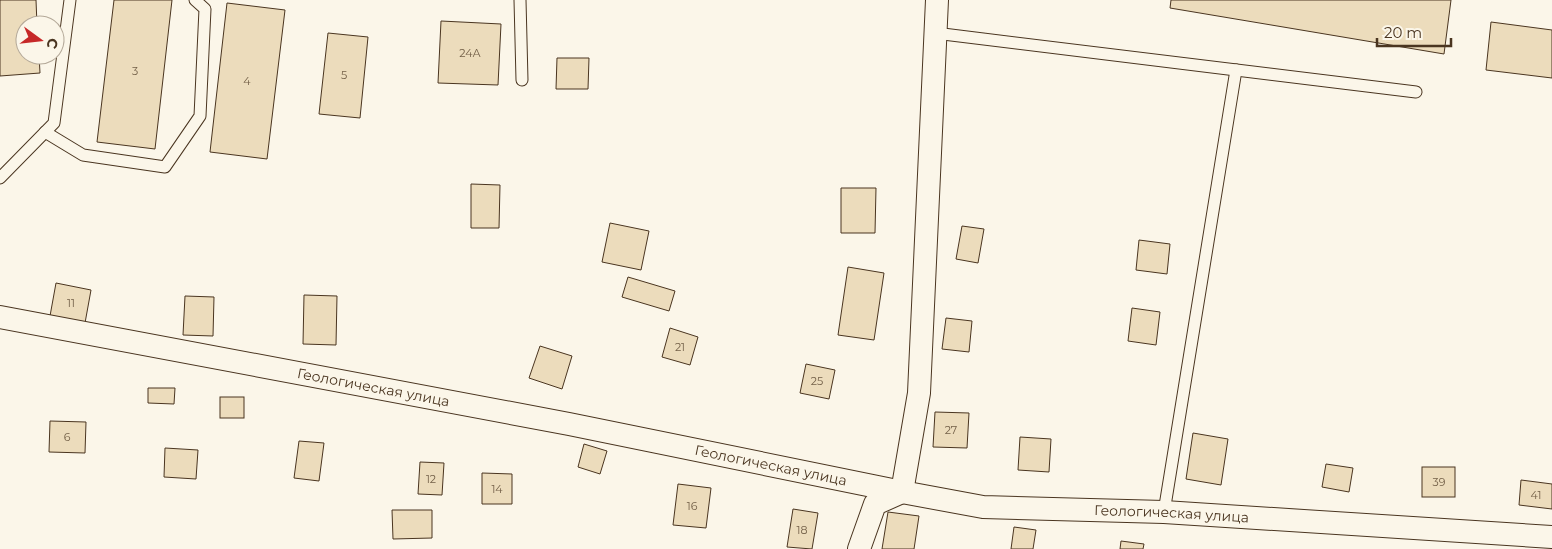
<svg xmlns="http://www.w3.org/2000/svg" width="1552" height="549" font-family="Montserrat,sans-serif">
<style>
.building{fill:#ecdcbc;stroke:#4a3520}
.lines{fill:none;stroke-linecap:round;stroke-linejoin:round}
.service-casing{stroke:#4a3520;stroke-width:13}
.minor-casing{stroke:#4a3520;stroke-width:24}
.service{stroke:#fbf6e9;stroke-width:11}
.minor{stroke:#fbf6e9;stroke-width:22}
.labels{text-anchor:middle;stroke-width:4;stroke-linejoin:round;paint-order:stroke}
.number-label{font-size:11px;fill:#725f47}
.street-label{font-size:14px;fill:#4a3520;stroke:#fbf6e9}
</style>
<rect width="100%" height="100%" fill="#fbf6e9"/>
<g class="building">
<path d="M0 0H36L37 25H25V55H39L40 73 0 76Z"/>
<path d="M114 0H172L155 149 97 142Z"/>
<path d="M1171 0H1451L1444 54 1170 8Z"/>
<path d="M227 3 285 10 267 159 210 152Z"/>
<path d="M441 21 501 24 498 85 438 83Z"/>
<path d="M1491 22 1552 30V78L1486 70Z"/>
<path d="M328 33 368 37 360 118 319 114Z"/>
<path d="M557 58H589L588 89H556Z"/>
<path d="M471 184 500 185 499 228H471Z"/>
<path d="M841 188H876L875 233H841Z"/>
<path d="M610 223 649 231 641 270 602 262Z"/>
<path d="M962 226 984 229 978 263 956 259Z"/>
<path d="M1139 240 1170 244 1167 274 1136 270Z"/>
<path d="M848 267 884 273 874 340 838 335Z"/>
<path d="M628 277 675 291 669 311 622 297Z"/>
<path d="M56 283 91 290 85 323 50 316Z"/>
<path d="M304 295 337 296 336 345 303 344Z"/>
<path d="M185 296 214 297 213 336 183 335Z"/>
<path d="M1132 308 1160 312 1156 345 1128 341Z"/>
<path d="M946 318 972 321 969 352 942 349Z"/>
<path d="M670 328 698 337 690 365 662 357Z"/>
<path d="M540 346 572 356 562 389 529 378Z"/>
<path d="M806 364 835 370 829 399 800 393Z"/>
<path d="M148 388H175L174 404 148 403Z"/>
<rect x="220" y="397" width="24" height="21"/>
<path d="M935 412 969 413 967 448 933 447Z"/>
<path d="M50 421 86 422 85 453 49 452Z"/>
<path d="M1193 433 1228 439 1221 485 1186 479Z"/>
<path d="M1020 437 1051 439 1049 472 1018 470Z"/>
<path d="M299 441 324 443 319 481 294 478Z"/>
<path d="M584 444 607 451 600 474 578 467Z"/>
<path d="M165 448 198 450 196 479 164 477Z"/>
<path d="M420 462 444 463 442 495 418 494Z"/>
<path d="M1326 464 1353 468 1349 492 1322 487Z"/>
<rect x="1422" y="467" width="33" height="30"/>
<path d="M482 473 512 474V504H482Z"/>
<path d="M1521 480 1552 484V509L1519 505Z"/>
<path d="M678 484 711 488 706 528 673 525Z"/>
<path d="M793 509 818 513 812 549 787 547Z"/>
<path d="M392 510H432V538L393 539Z"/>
<path d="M888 512 919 516 914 549H882Z"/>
<path d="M1014 527 1036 530 1033 549H1011Z"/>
<path d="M1121 541 1144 544 1143 549H1120Z"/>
</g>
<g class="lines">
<defs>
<g id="service">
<path d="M520 0 522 80"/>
<path d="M935 33 1416 92"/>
<path d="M45 132 83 155 165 167 200 116 205 9 195 0"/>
<path d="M0 178 54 123 70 0"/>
<path d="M1164 512 1236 70"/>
</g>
<g id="minor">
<path id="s1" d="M0 317 569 424 902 492 983 507 1164 512 1552 537"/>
<path d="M859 549 875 504 902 492 919 393 937 0"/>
</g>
</defs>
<use href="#service" class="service-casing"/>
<use href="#minor" class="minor-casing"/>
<use href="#service" class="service"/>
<use href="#minor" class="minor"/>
</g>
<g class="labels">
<g class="number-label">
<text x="470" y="57">24А</text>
<text x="135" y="75">3</text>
<text x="344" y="79">5</text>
<text x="247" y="85">4</text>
<text x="71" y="307">11</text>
<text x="680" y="351">21</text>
<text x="817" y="385">25</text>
<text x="951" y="434">27</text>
<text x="67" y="441">6</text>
<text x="431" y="483">12</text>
<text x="1439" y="486">39</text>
<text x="497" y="493">14</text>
<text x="1536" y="499">41</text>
<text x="692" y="510">16</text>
<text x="802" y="534">18</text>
</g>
<g class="street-label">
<text dy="5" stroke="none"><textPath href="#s1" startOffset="380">Геологическая улица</textPath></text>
<text dy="5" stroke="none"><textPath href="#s1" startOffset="785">Геологическая улица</textPath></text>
<text dy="5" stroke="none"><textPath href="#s1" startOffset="1190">Геологическая улица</textPath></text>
</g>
</g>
<g transform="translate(40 40) rotate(105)"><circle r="24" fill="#fbf6e9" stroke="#b4a999"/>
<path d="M0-4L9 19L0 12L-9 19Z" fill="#c62828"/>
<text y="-8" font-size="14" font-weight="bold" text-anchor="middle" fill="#4a3520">С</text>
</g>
<path d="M1377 38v8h74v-8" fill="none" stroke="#4a3520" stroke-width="2.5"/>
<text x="1384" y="38" font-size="15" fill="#4a3520" stroke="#fbf6e9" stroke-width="4" paint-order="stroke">20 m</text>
</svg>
